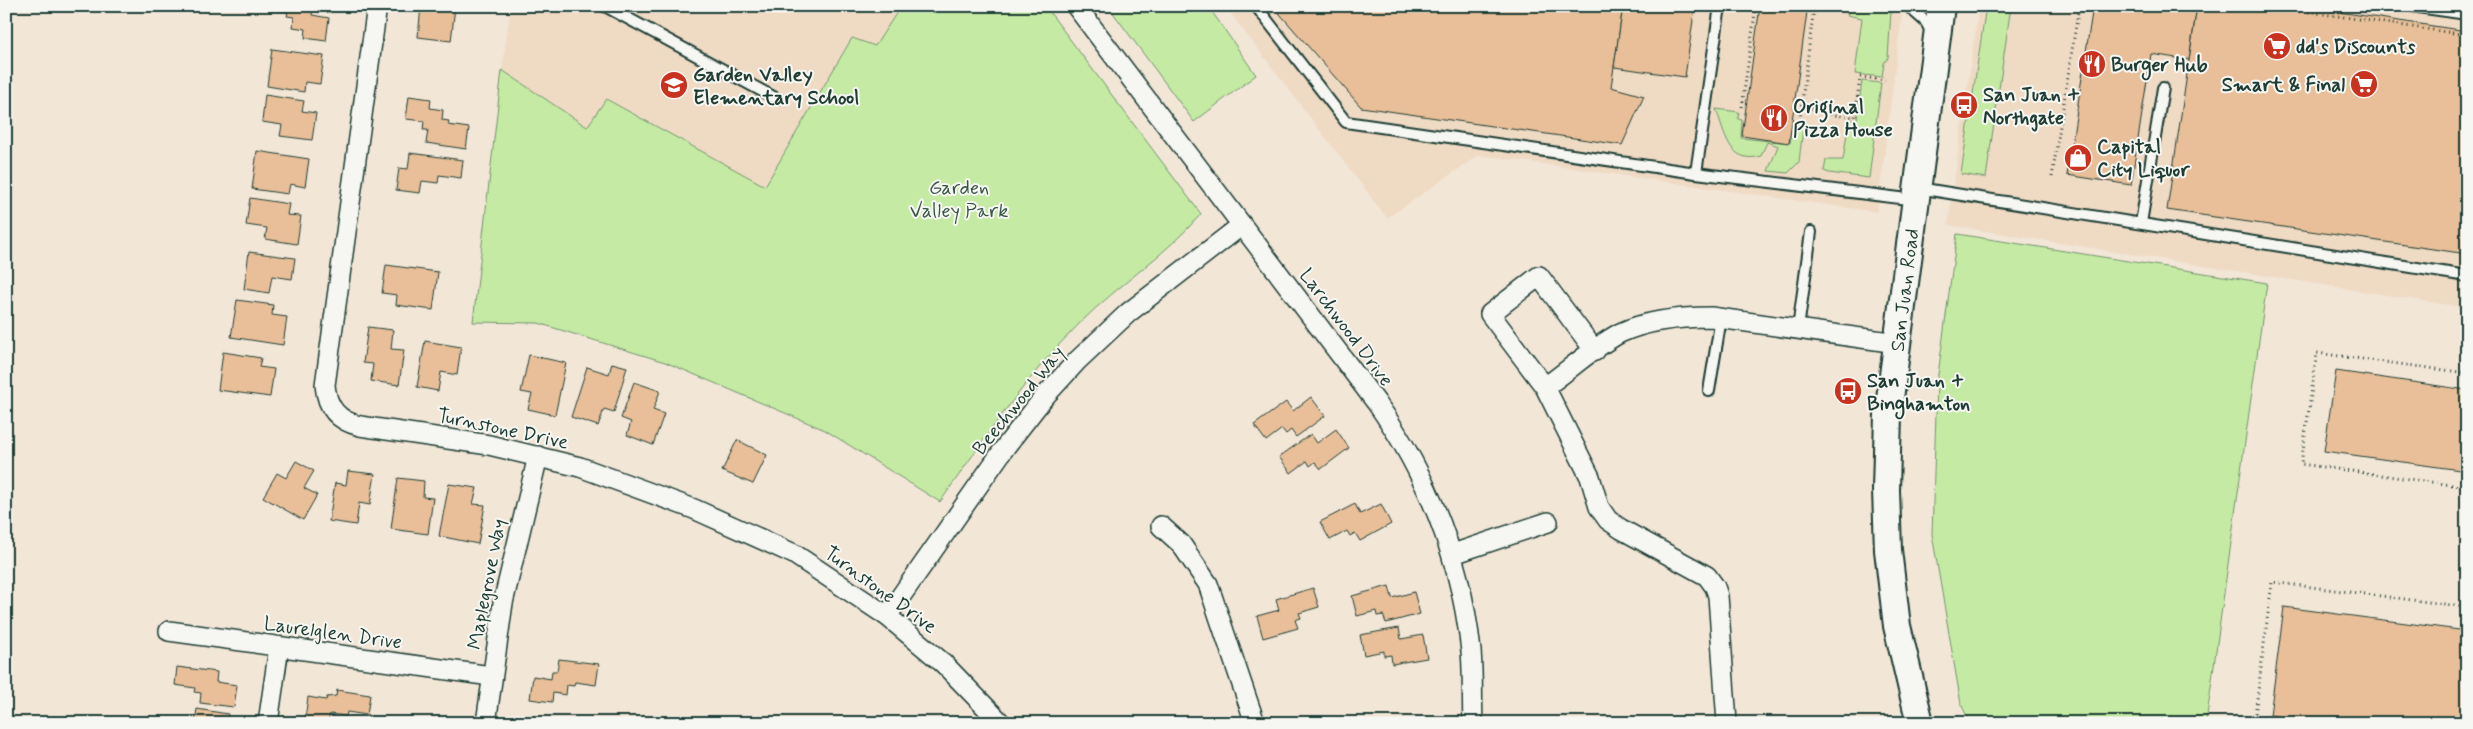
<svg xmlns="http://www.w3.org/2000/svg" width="2473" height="729" font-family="Mynerve,sans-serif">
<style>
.built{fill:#efdac4}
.green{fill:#c5eaa4;stroke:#72946c}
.building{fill:#e8bf98;stroke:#1f3d34}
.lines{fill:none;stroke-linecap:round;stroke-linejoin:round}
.service-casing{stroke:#1f3d34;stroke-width:14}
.minor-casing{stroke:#1f3d34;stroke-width:22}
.secondary-casing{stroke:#1f3d34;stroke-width:30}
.path{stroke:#1f3d34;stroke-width:3;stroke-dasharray:1 4;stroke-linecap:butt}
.service{stroke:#f6f6f2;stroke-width:10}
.minor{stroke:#f6f6f2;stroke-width:19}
.secondary{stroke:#f6f6f2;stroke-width:26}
.labels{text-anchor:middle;stroke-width:4;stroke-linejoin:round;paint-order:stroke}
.poi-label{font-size:20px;font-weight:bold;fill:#1f3d34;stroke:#f6f6f2;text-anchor:start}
.park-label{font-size:20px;fill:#385745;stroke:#f6f6f2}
.street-label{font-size:20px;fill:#1f3d34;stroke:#f6f6f2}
</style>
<rect width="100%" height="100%" fill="#f2e6d7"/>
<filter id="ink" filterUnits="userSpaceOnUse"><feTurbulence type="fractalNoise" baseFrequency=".02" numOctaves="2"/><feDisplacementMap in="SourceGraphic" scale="10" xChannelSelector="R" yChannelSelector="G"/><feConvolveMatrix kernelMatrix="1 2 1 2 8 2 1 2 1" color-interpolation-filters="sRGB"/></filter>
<g filter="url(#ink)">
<g class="built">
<path d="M511 6H901L875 46 852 38 765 186 607 99 587 127 502 70Z"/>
<path d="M1225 6H1903L1877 212 1479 155 1387 218Z"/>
<path d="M1979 6H2467V308L1948 225Z"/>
</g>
<g class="green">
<path d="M901 6H1045L1201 214C1166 255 1119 284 1080 323 1026 376 983 441 940 502L825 430 665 362 538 323 473 322 502 70 587 127 606 99 765 186 852 38 875 46Z"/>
<path d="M1108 6H1208L1256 75 1194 122Z"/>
<path d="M1848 6H1886V10L1891 11 1888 58 1884 63 1882 77 1855 74 1862 18 1847 15Z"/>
<path d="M1986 6H2011L1986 178 1961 174Z"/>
<path d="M1862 81 1881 83 1869 178 1829 173 1824 171 1826 160H1843L1849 120H1857Z"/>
<path d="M1716 109 1739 112 1738 119 1742 120 1741 138 1790 143 1793 126 1803 128 1799 162 1788 173 1768 171 1778 146 1767 142 1761 156C1729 165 1725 133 1716 109Z"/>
<path d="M1957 234 2267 283 2206 723H1970L1961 704 1932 534 1937 382Z"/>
</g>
<g class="building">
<path d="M267 6 313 7 312 15 329 18 326 41 305 38 306 29 293 27 294 17 287 16 288 12 267 9Z"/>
<path d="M421 6 455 7 451 41 418 37Z"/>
<path d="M1273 6H1623L1611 87 1644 96 1622 145 1361 107Z"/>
<path d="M1623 6H1695L1685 77 1614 67Z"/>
<path d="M1760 6 1807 12 1789 143 1742 136Z"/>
<path d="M2093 6H2197L2189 60 2151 54 2131 185 2067 175Z"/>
<path d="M2197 6H2298L2467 31V254L2167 210Z"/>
<path d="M272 49 324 56 320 84 305 82 304 92 267 86Z"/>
<path d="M265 95 304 101 302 111 316 113 312 140 280 136 282 125 262 122Z"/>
<path d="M409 96 431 99 430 108 443 110 442 120 449 121 448 125 469 128 466 149 426 143 428 130H423L424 121 406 119Z"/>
<path d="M257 151 309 159 305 187 290 184 288 194 252 189Z"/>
<path d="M410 153 463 160 461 178 439 175 438 183 422 181 420 193 396 190 399 168 408 169Z"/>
<path d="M250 198 289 204 287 215 301 216 297 244 265 239 267 228 246 225Z"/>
<path d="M249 252 295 258 292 279 272 276 269 293 244 289Z"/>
<path d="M386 265 438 272 433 310 396 305 397 295 382 293Z"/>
<path d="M237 300 273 305 272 315 287 317 283 345 231 337Z"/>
<path d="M368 327 393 330 391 349 404 350 399 385 371 381 373 364 363 363Z"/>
<path d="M425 341 461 347 457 375 441 372 438 391 417 387Z"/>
<path d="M223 352 261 358 259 367 274 369 270 397 218 390Z"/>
<path d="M529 355 566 363 555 415 528 409 532 394 521 392Z"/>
<path d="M612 363 627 367 614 412 604 409 598 426 571 417 587 367 609 374Z"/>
<path d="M2336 371 2467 390V471L2324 451Z"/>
<path d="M634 382 660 391 653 410 664 414 653 445 627 435 631 422 621 418Z"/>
<path d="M1311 397 1325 416 1296 437 1291 430 1286 434 1282 429 1266 441 1254 425 1286 402 1293 411Z"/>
<path d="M1336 429 1349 448 1321 469 1315 462 1310 466 1307 461 1291 473 1279 457 1311 434 1317 443Z"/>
<path d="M737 440 767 455 753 484 722 471Z"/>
<path d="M296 461 314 471 304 488 317 495 303 520 263 497 277 473 286 478Z"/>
<path d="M348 471 375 474 370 505 359 503 356 525 329 521 335 483 346 485Z"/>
<path d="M398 478 424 481 423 497 433 498 428 534 391 529Z"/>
<path d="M449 484 477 488 473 504 485 505 478 544 439 536Z"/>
<path d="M1355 504 1360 514 1381 504 1391 524 1360 541 1355 533 1350 536 1347 531 1330 540 1320 522Z"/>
<path d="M1389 586 1392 598 1414 592 1420 614 1386 623 1383 615 1377 616 1376 611 1357 616 1352 596Z"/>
<path d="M1313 588 1319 607 1299 613 1301 618 1295 620 1298 628 1263 638 1257 616 1279 610 1276 599Z"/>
<path d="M2284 607 2467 631V723H2328L2270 715Z"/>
<path d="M1399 628 1401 639 1423 635 1427 658 1392 664 1391 655 1384 656V651L1364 655 1360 635Z"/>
<path d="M559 659 599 664 596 685 575 682 574 686 567 685 566 695 553 693 552 702 530 699 533 676 551 679 552 671H557Z"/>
<path d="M177 667 217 672 216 682 237 685 234 707 200 703 201 693 194 692 195 688 175 685Z"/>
<path d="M337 690 370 695 367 715 347 712 346 716 330 714 328 723 305 719 308 697 326 700 327 697 336 696Z"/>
<path d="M197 709 228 714 227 723H195Z"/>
</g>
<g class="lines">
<defs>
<g id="service">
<path d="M605 6 777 99"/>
<path d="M1256 6 1346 122 1696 173 1916 200"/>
<path d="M1908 6 1926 22 1932 33"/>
<path d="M2411 6 2467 14"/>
<path d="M1696 173 1720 6"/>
<path d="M1918 188 2467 276"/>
<path d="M2141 223 2163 88"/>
<path d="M1798 329 1811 232"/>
<path d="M1709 391 1721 318"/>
</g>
<g id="minor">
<path d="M377 6 325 385C327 408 338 421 360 426L489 445 580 467 694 509 794 554 887 616 943 663 1001 723"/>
<path d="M1076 6 1376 402C1429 477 1461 559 1471 651 1473 674 1472 699 1473 723"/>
<path d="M1595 351 1539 276 1490 314 1545 387 1590 477 1599 507 1608 520 1621 529 1707 576 1715 587 1718 596 1727 723"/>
<path d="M1545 387C1569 370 1594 347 1620 333 1648 320 1681 317 1711 317L1897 343"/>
<path d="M1161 526 1181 544 1208 584 1255 723"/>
<path d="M1453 554 1548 522"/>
<path d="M887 616 1006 446 1045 396 1077 361 1128 313 1242 225"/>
<path d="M169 631 491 676"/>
<path d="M268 723 279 647"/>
<path d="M486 723 503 603 538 456"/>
</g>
<path id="secondary" d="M1920 723 1897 626 1888 550 1886 490 1888 414 1941 6"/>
</defs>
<use href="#service" class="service-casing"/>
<use href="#minor" class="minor-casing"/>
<use href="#secondary" class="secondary-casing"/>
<g class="path">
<path d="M2269 6 2467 35"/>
<path d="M1802 105 1833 115 1855 117 1860 77 1885 80"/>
<path d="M1742 107 1756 6"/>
<path d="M1799 125 1814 7 1807 6"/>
<path d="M2052 177 2079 6"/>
<path d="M2467 373 2317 353 2301 464 2467 487"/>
<path d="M2254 723 2272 582 2467 607"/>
</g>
<use href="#service" class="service"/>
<use href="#minor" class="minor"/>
<use href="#secondary" class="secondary"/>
</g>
</g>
<defs>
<symbol id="supermarket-disc" viewBox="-11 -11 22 22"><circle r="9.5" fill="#c8321e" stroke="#f6f6f2"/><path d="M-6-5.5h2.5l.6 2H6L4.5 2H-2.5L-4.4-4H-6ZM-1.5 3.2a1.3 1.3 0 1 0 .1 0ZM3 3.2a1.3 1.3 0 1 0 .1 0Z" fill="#fff"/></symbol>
<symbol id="restaurant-disc" viewBox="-11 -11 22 22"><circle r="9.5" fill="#c8321e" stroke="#f6f6f2"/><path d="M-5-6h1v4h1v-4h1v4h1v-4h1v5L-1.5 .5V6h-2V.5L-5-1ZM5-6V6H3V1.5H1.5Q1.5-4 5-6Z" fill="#fff"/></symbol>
<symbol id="school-disc" viewBox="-11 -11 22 22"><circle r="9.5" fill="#c8321e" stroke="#f6f6f2"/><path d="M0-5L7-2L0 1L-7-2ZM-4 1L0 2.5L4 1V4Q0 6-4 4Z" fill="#fff"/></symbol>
<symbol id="bus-disc" viewBox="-11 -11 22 22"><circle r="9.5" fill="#c8321e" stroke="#f6f6f2"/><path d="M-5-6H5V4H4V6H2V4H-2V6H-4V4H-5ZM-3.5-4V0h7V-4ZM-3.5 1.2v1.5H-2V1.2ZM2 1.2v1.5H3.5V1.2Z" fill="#fff"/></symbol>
<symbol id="shop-disc" viewBox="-11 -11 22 22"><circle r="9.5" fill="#c8321e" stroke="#f6f6f2"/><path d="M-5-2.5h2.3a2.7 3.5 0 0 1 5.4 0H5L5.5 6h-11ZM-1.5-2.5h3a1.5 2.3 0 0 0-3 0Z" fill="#fff"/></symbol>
</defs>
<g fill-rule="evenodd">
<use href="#supermarket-disc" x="2261" y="30" width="32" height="32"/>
<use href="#restaurant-disc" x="2076" y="48" width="32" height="32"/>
<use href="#supermarket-disc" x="2348" y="68" width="32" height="32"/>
<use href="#school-disc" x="658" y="69" width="32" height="32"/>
<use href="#bus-disc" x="1948" y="89" width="32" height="32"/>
<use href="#restaurant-disc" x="1758" y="102" width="32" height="32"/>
<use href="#shop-disc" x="2062" y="142" width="32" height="32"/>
<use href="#bus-disc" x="1832" y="375" width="32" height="32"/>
</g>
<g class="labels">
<g class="poi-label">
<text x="2296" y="53">dd's Discounts</text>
<text x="2111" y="71">Burger Hub</text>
<text x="693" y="81">Garden Valley<tspan x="693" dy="23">Elementary School</tspan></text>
<text x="2345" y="91" text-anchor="end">Smart &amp; Final</text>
<text x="1983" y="101">San Juan +<tspan x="1983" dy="23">Northgate</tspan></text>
<text x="1793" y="113">Original<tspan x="1793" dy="23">Pizza House</tspan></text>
<text x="2097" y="153">Capital<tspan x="2097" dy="23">City Liquor</tspan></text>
<text x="1867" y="387">San Juan +<tspan x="1867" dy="23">Binghamton</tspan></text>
</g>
<g class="park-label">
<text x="959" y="194">Garden<tspan x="959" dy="23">Valley Park</tspan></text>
</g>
<g class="street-label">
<text transform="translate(1904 290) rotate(-83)" y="7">San Juan Road</text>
<text transform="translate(1347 327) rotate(53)" y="7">Larchwood Drive</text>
<text transform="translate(1018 400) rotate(-51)" y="7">Beechwood Way</text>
<text transform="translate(503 428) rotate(12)" y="7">Turnstone Drive</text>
<text transform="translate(486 584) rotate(-79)" y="7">Maplegrove Way</text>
<text transform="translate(881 589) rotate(36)" y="7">Turnstone Drive</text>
<text transform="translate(333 632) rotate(8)" y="7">Laurelglen Drive</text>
</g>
</g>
<rect width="2473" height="729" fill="none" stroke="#f6f6f2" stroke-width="25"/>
<rect x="12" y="12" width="2448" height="704" fill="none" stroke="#1f3d34" stroke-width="2" filter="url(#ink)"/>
</svg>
